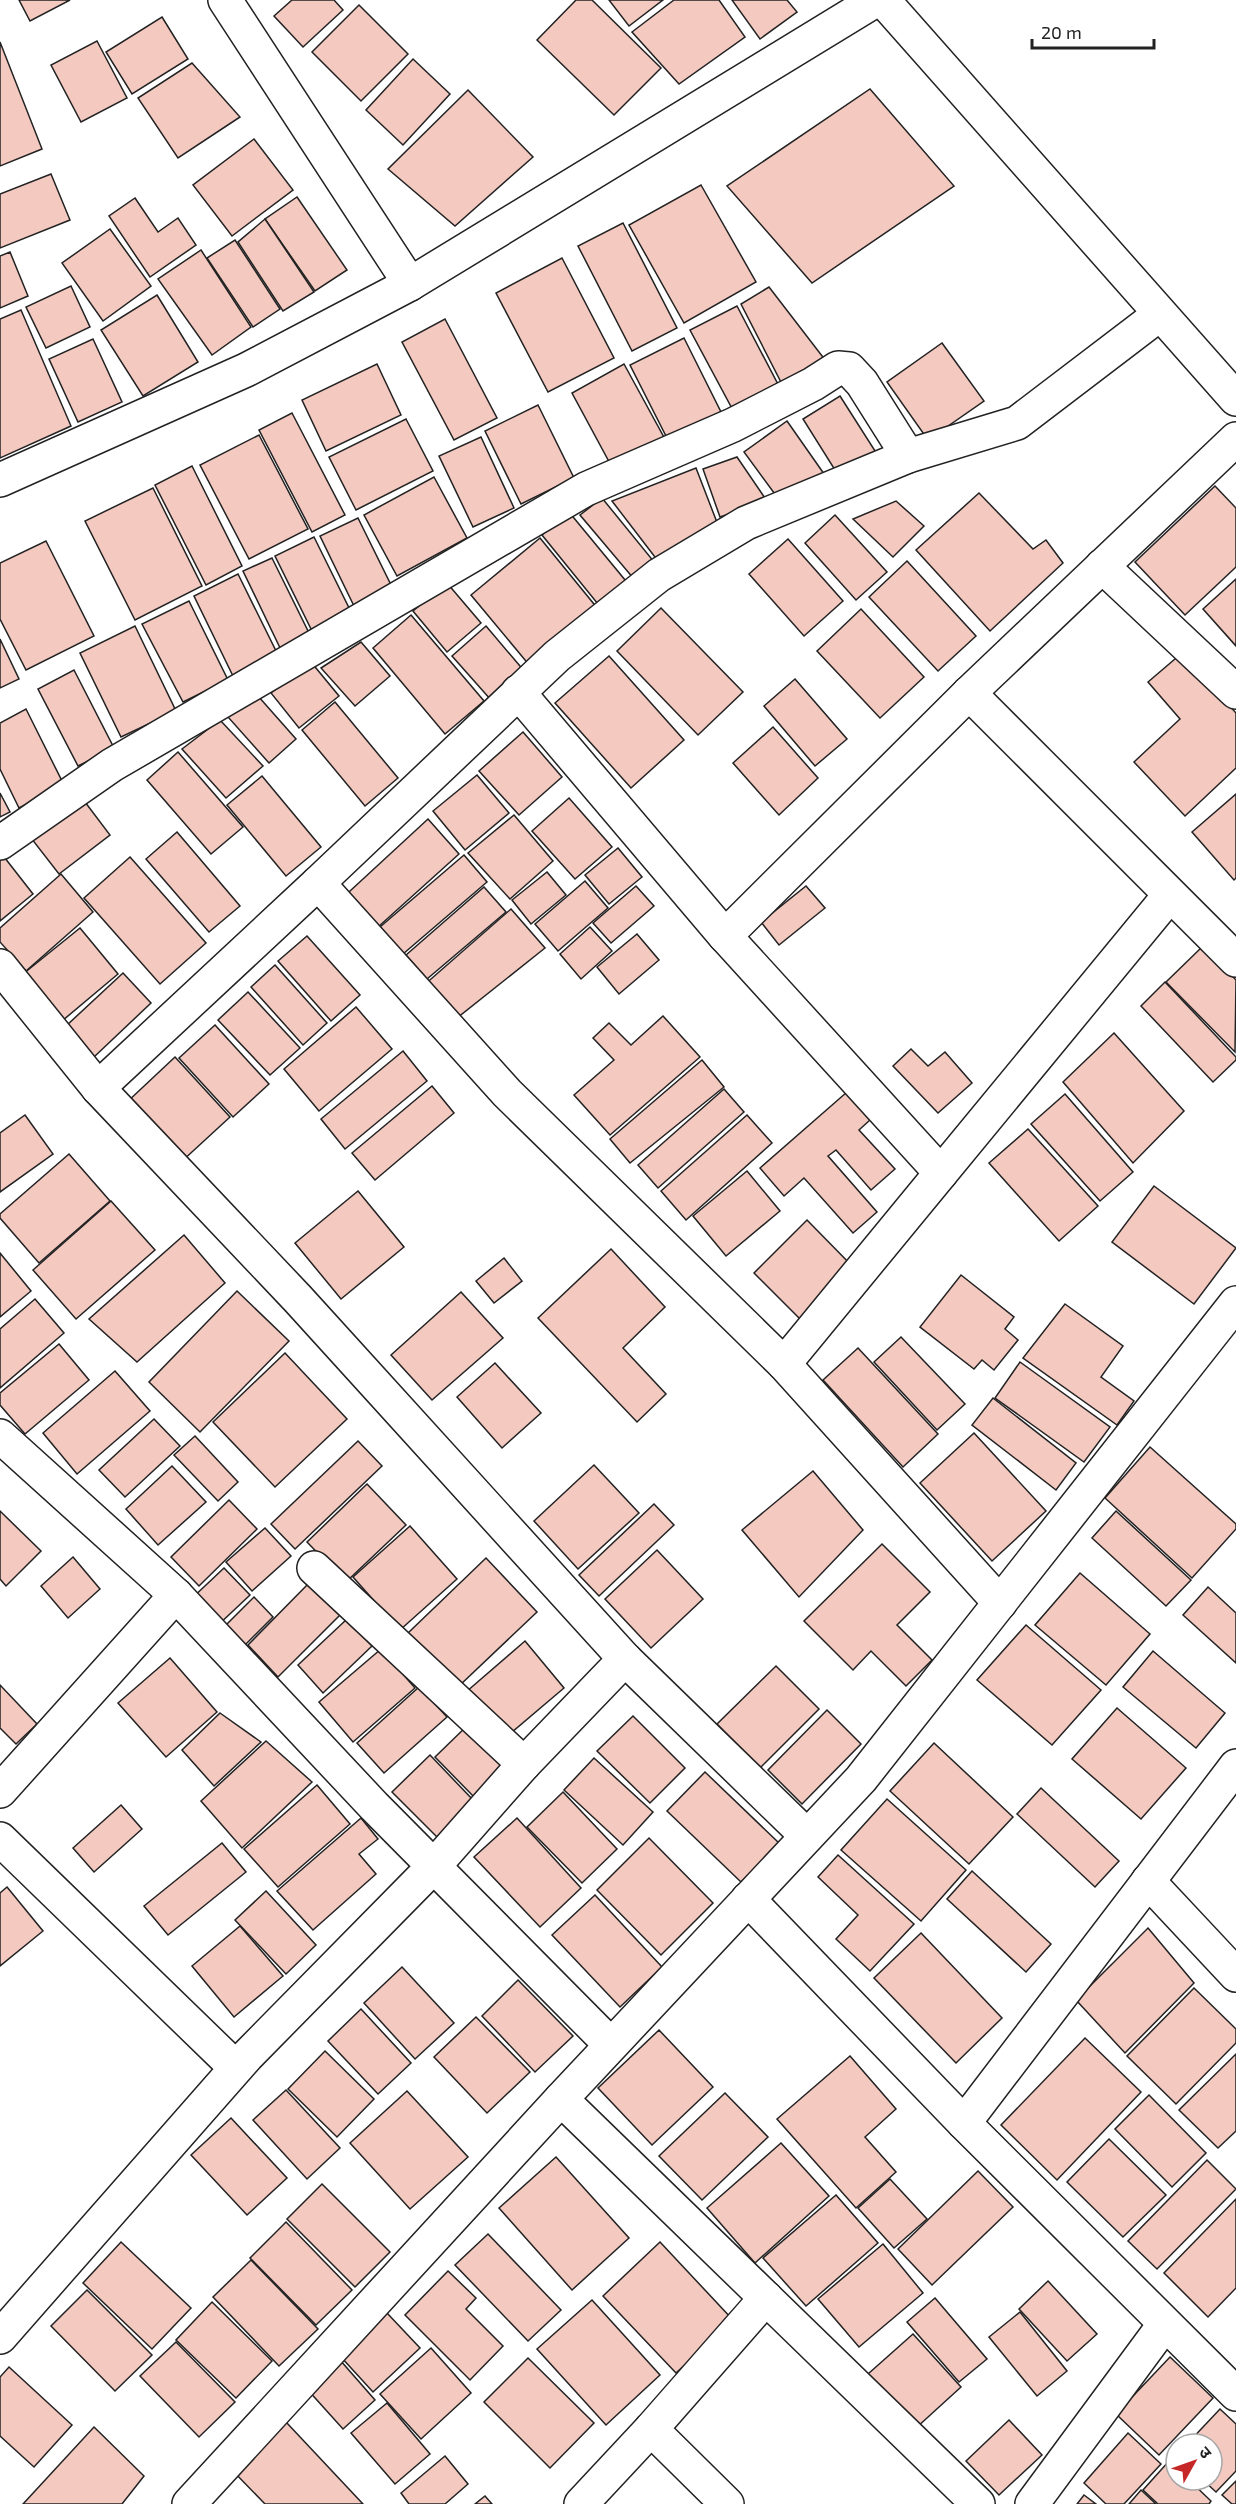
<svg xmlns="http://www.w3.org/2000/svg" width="1236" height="2504" font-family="'Exo 2','Noto Sans Devanagari',sans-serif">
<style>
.building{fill:#f3c9c0;stroke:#222;stroke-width:1.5}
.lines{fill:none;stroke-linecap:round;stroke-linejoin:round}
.minor-casing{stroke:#222;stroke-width:36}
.major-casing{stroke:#222;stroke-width:36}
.minor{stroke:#fff;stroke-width:33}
.major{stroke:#fff;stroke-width:33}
</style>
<rect width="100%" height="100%" fill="#fff"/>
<g class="building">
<path d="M19 0H70L30 21Z"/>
<path d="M292 0H334L343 10 303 47 274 16Z"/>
<path d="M576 0H592L661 68 614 115 537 40Z"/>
<path d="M609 0H663L629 26Z"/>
<path d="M674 0H719L745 37 679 84 632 32Z"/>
<path d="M732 0H787L797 12 760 39Z"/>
<path d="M359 5 408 54 361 101 312 52Z"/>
<path d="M162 17 188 59 132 94 106 52Z"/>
<path d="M97 41 127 98 81 122 51 65Z"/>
<path d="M0 42 42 149 0 166Z"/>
<path d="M413 59 450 94 403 145 366 110Z"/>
<path d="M192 63 240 117 178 158 138 98Z"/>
<path d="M870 89 954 186 812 283 727 186Z"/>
<path d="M468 90 533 157 455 226 388 169Z"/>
<path d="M254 139 293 190 232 236 193 185Z"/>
<path d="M51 174 70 220 0 248V194Z"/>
<path d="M701 185 756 282 684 323 629 225Z"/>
<path d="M297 197 347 270 315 291 265 219Z"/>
<path d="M135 198 158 232 178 218 196 245 150 277 109 216Z"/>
<path d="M265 219 314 292 283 311 238 242Z"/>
<path d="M623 223 677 328 632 351 578 246Z"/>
<path d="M110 229 151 286 103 321 62 263Z"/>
<path d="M235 240 280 309 253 327 207 258Z"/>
<path d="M201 250 251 327 212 355 158 279Z"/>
<path d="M10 252 28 296 0 308V256Z"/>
<path d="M562 258 614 358 548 392 496 293Z"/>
<path d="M71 286 90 327 46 348 26 307Z"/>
<path d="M769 287 829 365 784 388 741 304Z"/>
<path d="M157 295 198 362 143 396 101 330Z"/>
<path d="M737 306 781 390 735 414 690 330Z"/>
<path d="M21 310 71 426 0 458V319Z"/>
<path d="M445 319 497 418 454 440 402 342Z"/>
<path d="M684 338 721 412 667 438 630 365Z"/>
<path d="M93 339 122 402 78 422 49 359Z"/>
<path d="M942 343 984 401 928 440 887 382Z"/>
<path d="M377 364 401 415 326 451 302 400Z"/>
<path d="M624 364 666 441 613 469 572 393Z"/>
<path d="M840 396 877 454 840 478 803 419Z"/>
<path d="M538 405 574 478 521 504 485 431Z"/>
<path d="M292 413 345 515 312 532 259 430Z"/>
<path d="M406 419 433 471 356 510 329 457Z"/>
<path d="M787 421 829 481 780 501 744 452Z"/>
<path d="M259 435 308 529 249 559 200 465Z"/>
<path d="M481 437 514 508 473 527 439 456Z"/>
<path d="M737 457 767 501 720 517 703 469Z"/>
<path d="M192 466 242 566 206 585 155 485Z"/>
<path d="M696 468 718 525 658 561 612 501Z"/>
<path d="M434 477 467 538 397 576 364 515Z"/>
<path d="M1215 486 1236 508V567L1185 615 1135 562Z"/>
<path d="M153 488 202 586 135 620 85 521Z"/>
<path d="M979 493 1033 549 1046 540 1063 563 990 631 916 550Z"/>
<path d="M602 498 655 563 634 579 580 515Z"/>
<path d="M896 501 924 526 893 557 853 519Z"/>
<path d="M569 512 630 586 602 609 542 535Z"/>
<path d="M835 515 887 572 856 600 805 543Z"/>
<path d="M358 518 392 587 354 606 320 536Z"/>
<path d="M314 537 354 618 315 637 275 556Z"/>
<path d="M540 538 598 609 530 666 471 595Z"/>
<path d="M788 539 843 601 804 636 749 574Z"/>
<path d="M46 541 94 636 26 670 0 619V563Z"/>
<path d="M272 558 311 637 282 652 243 571Z"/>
<path d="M907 561 976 636 938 671 869 597Z"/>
<path d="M238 574 278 655 233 676 194 596Z"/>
<path d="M1236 579V646L1203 609Z"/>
<path d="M447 583 481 623 447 652 413 611Z"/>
<path d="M189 601 228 680 183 702 142 624Z"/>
<path d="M661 608 743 692 698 735 617 651Z"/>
<path d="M861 609 924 677 880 718 817 651Z"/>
<path d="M411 615 484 701 445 734 373 648Z"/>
<path d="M135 626 176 711 121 737 80 653Z"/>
<path d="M486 626 525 672 491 700 452 656Z"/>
<path d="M0 639 19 679 0 688Z"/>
<path d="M361 642 390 676 355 706 321 668Z"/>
<path d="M1182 653 1236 713V768L1185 816 1134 762 1180 719 1148 682Z"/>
<path d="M609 656 684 740 631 788 555 703Z"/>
<path d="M311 662 339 696 299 728 271 693Z"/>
<path d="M74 670 114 748 78 766 38 689Z"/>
<path d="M795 679 847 739 815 766 764 706Z"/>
<path d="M258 696 296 739 269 763 228 717Z"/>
<path d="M335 702 398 778 365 806 302 730Z"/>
<path d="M26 709 64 785 19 808 0 769V723Z"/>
<path d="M220 720 263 766 226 798 182 749Z"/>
<path d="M773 727 818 778 779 815 733 763Z"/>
<path d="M523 732 562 777 519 815 479 771Z"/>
<path d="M178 752 243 827 211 854 147 780Z"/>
<path d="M477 775 509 813 465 850 433 811Z"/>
<path d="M262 776 321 847 286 876 227 805Z"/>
<path d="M0 793 10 812 0 817Z"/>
<path d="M1236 794V878L1234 880 1192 832Z"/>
<path d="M82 798 110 835 59 874 31 838Z"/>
<path d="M569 798 612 847 575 879 532 831Z"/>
<path d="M514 815 553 861 510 899 468 853Z"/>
<path d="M428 819 459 854 367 937 337 903Z"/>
<path d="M177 832 240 906 209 932 146 859Z"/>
<path d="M618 848 642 877 609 904 585 875Z"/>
<path d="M1 853 33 894 0 921V854Z"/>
<path d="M464 855 487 882 403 954 380 927Z"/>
<path d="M130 857 206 943 160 984 84 898Z"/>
<path d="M547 872 566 895 531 924 512 900Z"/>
<path d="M61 874 93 912 26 971 0 942V928Z"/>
<path d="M585 881 608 908 558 951 535 924Z"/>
<path d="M636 886 654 906 611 943 593 923Z"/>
<path d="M806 886 825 908 779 945 761 922Z"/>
<path d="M484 887 506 912 427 979 406 955Z"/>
<path d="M511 909 545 948 452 1022 423 986Z"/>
<path d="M590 927 612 951 581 979 560 954Z"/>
<path d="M80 928 118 974 62 1021 23 974Z"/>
<path d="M637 934 659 960 619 994 597 967Z"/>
<path d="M307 936 360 995 331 1021 278 961Z"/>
<path d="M1203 946 1236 980 1235 1052 1166 982Z"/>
<path d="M275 965 327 1023 303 1045 251 987Z"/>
<path d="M123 973 151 1003 94 1057 66 1026Z"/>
<path d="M1165 982 1236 1057V1060L1213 1082 1141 1006Z"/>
<path d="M248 992 300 1048 270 1075 218 1020Z"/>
<path d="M356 1007 392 1049 319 1111 284 1069Z"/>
<path d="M663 1016 700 1057 610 1135 574 1095 614 1060 593 1038 609 1023 631 1045Z"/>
<path d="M215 1025 269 1084 233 1117 179 1058Z"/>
<path d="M1114 1033 1184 1111 1133 1163 1063 1082Z"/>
<path d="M911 1049 928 1066 945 1052 972 1083 938 1113 893 1066Z"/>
<path d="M403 1051 427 1081 345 1149 321 1119Z"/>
<path d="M175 1057 230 1117 180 1163 126 1103Z"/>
<path d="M702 1060 724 1087 630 1163 610 1139Z"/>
<path d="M432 1086 454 1113 375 1180 352 1153Z"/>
<path d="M724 1089 744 1112 658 1188 638 1165Z"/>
<path d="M847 1092 870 1120 859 1130 895 1169 871 1190 836 1150 828 1156 877 1212 853 1233 804 1178 784 1196 760 1168Z"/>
<path d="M1065 1094 1133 1172 1100 1201 1031 1124Z"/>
<path d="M25 1115 53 1154 0 1192V1133Z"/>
<path d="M747 1115 772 1143 686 1220 661 1191Z"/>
<path d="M1028 1129 1098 1206 1059 1241 989 1163Z"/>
<path d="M69 1154 110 1201 39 1263 0 1218V1214Z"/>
<path d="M747 1171 780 1211 726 1256 693 1216Z"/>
<path d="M1154 1186 1236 1248 1194 1304 1112 1242Z"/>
<path d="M358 1191 404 1247 341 1299 295 1243Z"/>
<path d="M111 1201 155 1250 76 1319 33 1270Z"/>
<path d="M807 1220 858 1272 805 1324 754 1273Z"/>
<path d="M184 1235 225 1283 137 1362 89 1319Z"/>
<path d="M611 1249 665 1307 623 1348 666 1394 637 1422 538 1318Z"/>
<path d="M0 1253 31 1291 0 1317Z"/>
<path d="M504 1258 522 1281 494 1303 476 1281Z"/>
<path d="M961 1275 1014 1317 1005 1329 1018 1340 994 1370 982 1360 974 1369 920 1327Z"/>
<path d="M237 1291 289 1341 200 1432 149 1382Z"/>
<path d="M461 1292 503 1338 432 1400 391 1355Z"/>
<path d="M35 1299 64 1333 0 1388V1329Z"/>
<path d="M1065 1304 1123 1346 1101 1377 1134 1401 1117 1425 1023 1358Z"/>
<path d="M901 1337 965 1404 937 1430 874 1362Z"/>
<path d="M59 1344 89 1380 25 1434 0 1405V1393Z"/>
<path d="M858 1348 938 1434 903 1467 823 1380Z"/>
<path d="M285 1353 347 1419 275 1487 213 1422Z"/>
<path d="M1020 1362 1110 1427 1084 1462 995 1398Z"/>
<path d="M495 1363 541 1413 502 1448 457 1397Z"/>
<path d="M115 1371 150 1411 77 1474 43 1433Z"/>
<path d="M993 1398 1076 1463 1056 1490 972 1425Z"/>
<path d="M154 1419 180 1446 125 1497 99 1470Z"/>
<path d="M974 1433 1046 1511 992 1561 920 1483Z"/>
<path d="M195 1436 238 1482 218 1501 174 1455Z"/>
<path d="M358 1441 382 1466 295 1549 271 1524Z"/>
<path d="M1150 1447 1236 1524V1529L1192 1578 1105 1498Z"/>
<path d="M594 1465 639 1513 578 1569 534 1521Z"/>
<path d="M172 1466 206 1502 158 1545 126 1509Z"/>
<path d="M813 1471 863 1530 799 1597 742 1530Z"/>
<path d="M367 1484 406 1525 346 1582 307 1542Z"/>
<path d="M229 1500 257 1529 199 1586 171 1557Z"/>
<path d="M654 1504 674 1525 599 1596 579 1575Z"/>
<path d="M0 1511 41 1551 6 1586 0 1579Z"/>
<path d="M1116 1511 1191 1580 1166 1606 1092 1538Z"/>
<path d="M410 1526 457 1579 400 1630 353 1577Z"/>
<path d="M265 1528 291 1556 252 1591 226 1562Z"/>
<path d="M882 1544 930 1592 897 1625 932 1660 906 1686 871 1651 853 1670 804 1621Z"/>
<path d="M657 1550 703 1599 651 1648 605 1599Z"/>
<path d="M73 1557 100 1589 68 1618 41 1586Z"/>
<path d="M486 1558 537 1612 458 1687 407 1634Z"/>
<path d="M224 1568 250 1595 215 1628 189 1601Z"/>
<path d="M1080 1573 1150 1634 1106 1685 1035 1625Z"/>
<path d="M310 1582 342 1613 278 1677 248 1645Z"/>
<path d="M1208 1587 1236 1613V1663L1183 1615Z"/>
<path d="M254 1597 273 1617 239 1651 220 1631Z"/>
<path d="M347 1619 372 1646 323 1693 298 1665Z"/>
<path d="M1026 1625 1101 1690 1052 1745 977 1680Z"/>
<path d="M525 1641 564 1688 505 1738 466 1692Z"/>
<path d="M381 1649 415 1688 353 1742 319 1702Z"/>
<path d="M1153 1651 1225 1713 1196 1748 1123 1687Z"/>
<path d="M170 1658 217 1712 166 1757 118 1703Z"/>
<path d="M776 1666 819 1709 760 1768 717 1724Z"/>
<path d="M0 1685 37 1724 16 1744 0 1728Z"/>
<path d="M419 1687 447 1717 384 1773 357 1743Z"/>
<path d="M1117 1708 1186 1768 1141 1819 1072 1759Z"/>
<path d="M827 1710 861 1744 802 1804 768 1770Z"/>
<path d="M220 1713 261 1742 214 1786 182 1750Z"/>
<path d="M633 1716 685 1768 650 1803 597 1751Z"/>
<path d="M471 1722 511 1764 475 1798 435 1757Z"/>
<path d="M266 1741 312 1782 242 1848 201 1801Z"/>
<path d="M934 1743 1013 1817 969 1864 890 1791Z"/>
<path d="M430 1755 474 1801 437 1837 392 1792Z"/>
<path d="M594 1758 653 1812 623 1845 564 1790Z"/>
<path d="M705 1772 779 1843 741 1882 667 1811Z"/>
<path d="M317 1785 350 1824 278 1887 244 1849Z"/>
<path d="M1041 1788 1119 1861 1095 1887 1017 1814Z"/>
<path d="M563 1792 617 1849 582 1883 527 1827Z"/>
<path d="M887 1799 966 1870 921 1921 841 1850Z"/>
<path d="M121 1805 142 1829 94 1872 73 1848Z"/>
<path d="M361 1818 378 1839 359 1854 376 1874 313 1930 277 1891Z"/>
<path d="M517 1818 581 1888 540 1927 474 1857Z"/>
<path d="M649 1838 713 1903 661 1955 597 1890Z"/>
<path d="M222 1843 246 1872 168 1935 144 1906Z"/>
<path d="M838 1855 914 1924 870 1971 836 1939 858 1915 818 1877Z"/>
<path d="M972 1871 1051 1944 1026 1972 947 1899Z"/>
<path d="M7 1887 43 1931 0 1966V1893Z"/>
<path d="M266 1891 316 1945 286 1974 235 1920Z"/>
<path d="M595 1895 662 1967 620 2007 552 1935Z"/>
<path d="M240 1926 283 1976 234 2017 192 1966Z"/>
<path d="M1148 1928 1194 1983 1125 2053 1076 2000Z"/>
<path d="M921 1933 1002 2018 956 2063 874 1978Z"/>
<path d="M402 1967 454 2023 415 2059 364 2003Z"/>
<path d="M518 1980 573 2036 535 2072 482 2016Z"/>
<path d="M1194 1988 1236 2029V2043L1176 2104 1127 2056Z"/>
<path d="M361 2009 411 2063 378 2094 328 2041Z"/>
<path d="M476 2017 530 2072 487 2113 434 2057Z"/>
<path d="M659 2030 713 2087 652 2145 598 2088Z"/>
<path d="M1085 2038 1141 2092 1057 2180 1001 2125Z"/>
<path d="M325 2051 374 2099 337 2137 288 2089Z"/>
<path d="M1236 2054V2131L1218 2148 1179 2110Z"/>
<path d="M850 2056 896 2109 865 2137 896 2172 856 2208 777 2119Z"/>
<path d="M286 2090 340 2148 307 2179 253 2120Z"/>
<path d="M407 2091 468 2157 410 2209 350 2143Z"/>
<path d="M725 2093 768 2137 702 2200 659 2156Z"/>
<path d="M1149 2095 1206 2153 1172 2187 1115 2129Z"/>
<path d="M231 2118 287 2178 247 2215 191 2155Z"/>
<path d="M1109 2139 1166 2195 1123 2237 1067 2182Z"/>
<path d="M781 2143 829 2196 755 2263 707 2208Z"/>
<path d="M556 2157 629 2238 572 2290 499 2208Z"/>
<path d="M1207 2160 1236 2189 1157 2269 1128 2241Z"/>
<path d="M978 2171 1013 2207 932 2285 898 2249Z"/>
<path d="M890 2179 927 2219 894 2248 858 2208Z"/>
<path d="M322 2184 390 2252 355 2287 287 2219Z"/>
<path d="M836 2195 878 2243 806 2306 763 2258Z"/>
<path d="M1236 2199V2288L1208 2317 1164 2273Z"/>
<path d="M286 2222 352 2290 316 2325 250 2258Z"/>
<path d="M488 2234 561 2310 528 2341 455 2265Z"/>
<path d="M121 2242 191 2308 152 2349 83 2283Z"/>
<path d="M660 2242 733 2320 676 2373 603 2296Z"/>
<path d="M883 2244 923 2293 859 2347 818 2299Z"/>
<path d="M251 2260 318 2329 279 2366 213 2297Z"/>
<path d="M448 2271 476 2298 466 2309 503 2346 470 2380 405 2315Z"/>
<path d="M1048 2281 1097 2334 1067 2361 1019 2309Z"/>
<path d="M87 2290 152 2355 115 2391 51 2326Z"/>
<path d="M935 2298 987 2359 959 2382 907 2322Z"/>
<path d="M592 2300 660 2375 606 2425 537 2349Z"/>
<path d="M212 2302 272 2361 236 2398 176 2340Z"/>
<path d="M1020 2312 1067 2371 1037 2396 989 2337Z"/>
<path d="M387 2313 420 2348 373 2392 341 2357Z"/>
<path d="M913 2334 961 2387 916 2428 868 2374Z"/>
<path d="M176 2342 235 2402 199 2437 140 2376Z"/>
<path d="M431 2348 471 2393 421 2439 380 2394Z"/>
<path d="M1170 2357 1213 2398 1159 2455 1116 2414Z"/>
<path d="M528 2358 594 2423 550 2468 484 2402Z"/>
<path d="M340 2360 375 2400 343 2429 307 2389Z"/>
<path d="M9 2367 72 2425 34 2467 0 2436V2377Z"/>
<path d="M387 2403 430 2454 395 2484 351 2433Z"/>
<path d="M1220 2409 1236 2424V2471L1216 2492 1203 2480H1212V2444H1187Z"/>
<path d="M1009 2420 1042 2455 999 2495 966 2461Z"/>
<path d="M286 2422 363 2504H265L233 2471Z"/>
<path d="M94 2427 144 2476 122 2504H23Z"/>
<path d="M1128 2433 1161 2464 1124 2504H1106L1084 2483Z"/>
<path d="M445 2456 468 2484 445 2504H409L401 2493Z"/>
<path d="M1169 2461 1176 2468V2480H1189L1211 2501 1209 2504H1158L1143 2490Z"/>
<path d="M1236 2481V2504H1232L1222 2495Z"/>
<path d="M1141 2490 1156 2504H1129Z"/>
<path d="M1084 2495 1096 2504H1077Z"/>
<path d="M485 2496 492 2504H475Z"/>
</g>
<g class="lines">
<defs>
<g id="minor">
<path d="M225 0 410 284"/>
<path d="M883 0 1236 399"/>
<path d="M1160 314 1017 423 908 456 746 523 659 575 557 656 318 883 507 1093 784 1364 941 1173 725 936 969 693 1236 439"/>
<path d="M1102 566 1236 692"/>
<path d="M518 692 725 936"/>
<path d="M969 693 1236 960"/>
<path d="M0 843 112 765 586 489 733 425 813 384 838 368 849 369 862 383 908 456"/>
<path d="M0 966 98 1088 298 1299 625 1659 807 1836"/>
<path d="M98 1088 318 883"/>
<path d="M941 1173 1169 896"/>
<path d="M784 1364 1000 1603"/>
<path d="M0 1436 176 1595 374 1806 611 2045"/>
<path d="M314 1568 524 1764"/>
<path d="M0 1791 176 1595"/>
<path d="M0 1839 236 2068"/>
<path d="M1148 1881 1236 1975"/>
<path d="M748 1899 964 2123 1236 2394"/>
<path d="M561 2099 978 2504"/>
<path d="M964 2123 1236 1766"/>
<path d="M0 2337 247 2056 434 1866 524 1764 625 1659"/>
<path d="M651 2429 727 2504"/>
<path d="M189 2504 561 2099 861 1779 1236 1303"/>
<path d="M581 2504 651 2429 766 2298"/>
<path d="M1032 2504 1164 2325"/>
</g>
<path id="major" d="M0 480 246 370 410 284 876 0"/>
</defs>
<use href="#minor" class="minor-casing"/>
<use href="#major" class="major-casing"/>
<use href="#minor" class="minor"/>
<use href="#major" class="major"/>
</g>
<g transform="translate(1194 2462) rotate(50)"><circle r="28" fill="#ffffff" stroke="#a7a7a7" stroke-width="1.5"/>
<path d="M0-4.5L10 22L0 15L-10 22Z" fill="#c62828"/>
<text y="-9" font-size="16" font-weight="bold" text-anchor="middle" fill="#222222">उ</text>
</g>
<path d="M1032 39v9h122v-9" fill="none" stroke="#222222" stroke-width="3"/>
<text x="1041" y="39" font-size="18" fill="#222222" stroke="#ffffff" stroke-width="4.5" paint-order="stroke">20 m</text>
</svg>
